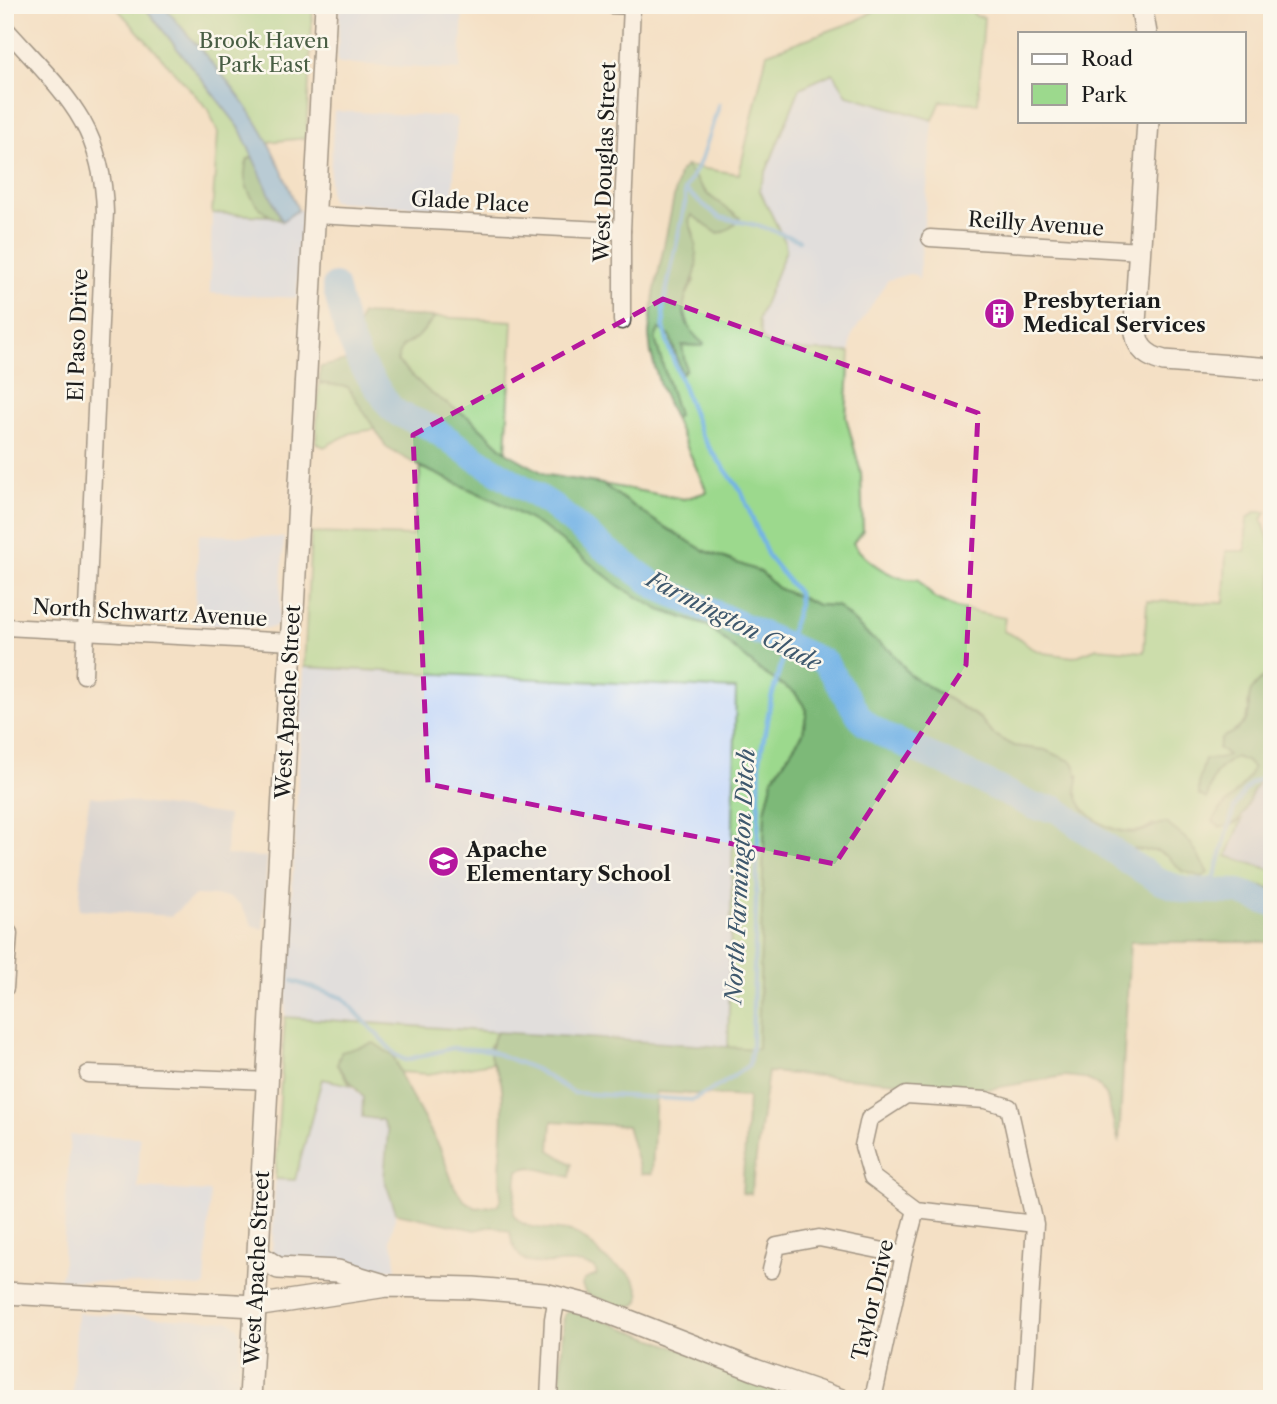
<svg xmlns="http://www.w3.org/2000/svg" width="1277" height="1404" font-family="'Libre Caslon Text',serif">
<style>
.built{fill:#cadcf9}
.industrial{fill:#b7c5de}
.green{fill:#9cd98d;stroke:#5c7a54;stroke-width:2}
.forest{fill:#7db978;stroke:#4c6a4a;stroke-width:2}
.sand{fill:#eeda9e;stroke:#857b5d;stroke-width:2}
.water{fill:#72b2e6;stroke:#476781;stroke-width:2}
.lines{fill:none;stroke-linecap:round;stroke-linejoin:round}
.stream{stroke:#72b2e6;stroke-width:4.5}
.river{stroke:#72b2e6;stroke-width:26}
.minor-casing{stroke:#3c3935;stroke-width:19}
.major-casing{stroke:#3c3935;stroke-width:24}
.minor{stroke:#fff;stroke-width:16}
.major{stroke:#fff;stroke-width:21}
.marked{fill:none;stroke:#b5179e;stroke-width:5;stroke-dasharray:14 9;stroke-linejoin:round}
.labels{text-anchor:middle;stroke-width:5;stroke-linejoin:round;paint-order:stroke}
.park-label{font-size:21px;fill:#495e44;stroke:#fbf7ec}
.street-label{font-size:21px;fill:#1c1c1c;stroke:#fbf7ec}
.poi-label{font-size:21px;font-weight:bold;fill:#1c1c1c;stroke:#fbf7ec;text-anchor:start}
.water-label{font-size:23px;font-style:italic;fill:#3e586d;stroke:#fbf7ec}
</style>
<rect width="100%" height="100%" fill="#fbf7ec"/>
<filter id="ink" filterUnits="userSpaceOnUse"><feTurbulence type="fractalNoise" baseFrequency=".0143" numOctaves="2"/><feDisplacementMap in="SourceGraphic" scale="14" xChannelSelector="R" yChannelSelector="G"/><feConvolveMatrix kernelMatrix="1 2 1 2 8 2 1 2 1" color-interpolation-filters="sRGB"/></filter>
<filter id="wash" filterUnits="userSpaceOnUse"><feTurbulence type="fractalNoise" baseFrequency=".00686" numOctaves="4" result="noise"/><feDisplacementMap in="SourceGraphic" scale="28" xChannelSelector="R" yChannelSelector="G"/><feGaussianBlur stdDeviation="1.57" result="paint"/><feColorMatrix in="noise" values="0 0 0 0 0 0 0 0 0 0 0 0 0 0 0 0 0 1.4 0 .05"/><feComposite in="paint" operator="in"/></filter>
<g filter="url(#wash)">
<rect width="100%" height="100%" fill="#f4e0c5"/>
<g class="built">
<path d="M340 5 463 6 460 70 337 63Z"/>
<path d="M833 73 847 95 933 120 919 281 916 275 909 274 888 280 851 337 850 352 786 350 769 345 762 339 758 328V320L785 242 759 189 800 88Z"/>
<path d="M334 111 457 117 452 210 332 201 329 194Z"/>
<path d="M298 210H302L297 298 210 293 212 213 268 216 282 221Z"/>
<path d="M199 534 284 538 279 621 277 626 270 628 194 624Z"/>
<path d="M304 667 736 689 728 1048 285 1017Z"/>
<path d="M322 1079 351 1085 382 1120 388 1131 384 1178 396 1213 390 1241 395 1252 396 1270 286 1264 276 1259 272 1251 275 1179 295 1180Z"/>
<path d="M70 1135 140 1137 138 1188 210 1192 205 1287 58 1280 62 1272Z"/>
<path d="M77 1313 230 1321 238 1327 240 1335 237 1399H72Z"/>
</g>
<g class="industrial">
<path d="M1272 779V870L1227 856 1255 786Z"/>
<path d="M90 796 228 815 226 855 267 857 263 930 253 926 240 904 228 897 196 895 171 916 79 909 84 832Z"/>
</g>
<g class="green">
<path d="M114 5H143L239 127 254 157 248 159 255 202 268 216 212 213 218 133 208 109Z"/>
<path d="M163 5H313L306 138 267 142C240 92 199 50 163 5Z"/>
<path d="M874 5H966L976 16 984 17 978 103 941 101 933 120 847 95 833 73 800 88 759 189 785 242 786 250 758 320 762 338 769 345 786 350 850 352 846 417 861 473 863 531 853 543C866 562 895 582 918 579L934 598 956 608 1005 618 1003 631 1019 638 1031 648 1044 653 1074 657 1097 648 1144 652 1147 601 1224 603 1226 551H1245L1247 519 1255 512H1266L1262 520 1272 549V669L1251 691 1248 704 1249 711 1245 721 1235 732 1229 755 1219 759H1205L1207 798C1213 776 1215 770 1235 757L1246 761 1253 768 1248 781 1219 810 1230 826 1242 820 1227 856 1272 870V889L1252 884 1247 888 1250 892C1227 888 1202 889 1179 884 1157 879 1137 862 1118 848L1157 851 1167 856 1153 824C1148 827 1143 831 1138 831 1114 834 1080 818 1076 792 1075 787 1078 780 1079 775L1045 750 1014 746 993 734 980 718 910 675 891 651 870 637 837 606 818 605 777 588 761 572 703 550 655 521 602 484 684 499 707 492 674 418 678 415 655 339 659 328 670 336 676 361 682 345 703 346 704 344 692 335 683 307 686 296 694 281V234L689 221 692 215 717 233 724 232 735 214C714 204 699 185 686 166L739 174 767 53 856 21 876 10Z"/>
<path d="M435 317 513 321 506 452 471 419 429 392 397 361 402 347 419 336Z"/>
<path d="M319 383 348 387 376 429 351 433 324 447 316 443Z"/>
<path d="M421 467 500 503 546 529 619 586 660 610 708 626 762 672 795 693 807 710 803 733 773 778 765 812 758 1050 728 1048 736 689 304 667 311 533 412 536Z"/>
<path d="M285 1017 497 1032 489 1048 492 1063 428 1074 400 1072 397 1063 337 1065 351 1085 322 1079 295 1180 275 1179Z"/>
</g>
<g class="forest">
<path d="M254 157 282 221C257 213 237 185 248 159Z"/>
<path d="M686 166 707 194 740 218C734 226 727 232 717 233L692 215 689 221C695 238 698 252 696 270 694 280 689 286 686 296 679 315 689 332 704 344L703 346 682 345 686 369 682 374 670 336 659 329 655 339 678 416 674 418 660 386 651 353 649 334 654 294 679 173Z"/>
<path d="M361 314 435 317 419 336 402 347 397 361 429 392 471 419 506 452 547 475 602 484 655 521 703 550 761 572 777 588 818 605 837 606 870 637 891 651 910 675 980 719 993 734 1014 746 1045 750 1073 762C1075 767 1078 772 1078 778 1078 784 1075 788 1077 794 1083 818 1115 836 1139 832 1149 830 1153 824 1166 823L1190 842 1208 873 1202 877 1182 871 1167 856 1157 851 1118 848 1091 828 941 756 888 735 856 705 836 663 824 650 759 628 659 587 602 544 551 501 489 463 444 427 396 402 368 355 357 329Z"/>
<path d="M350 351 368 390 389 417 425 428 459 452 549 507 664 596 681 600 721 618 758 639 813 659 826 672 860 729 872 737 931 759 958 772 981 784 1005 802 1055 814 1160 884 1188 894 1217 900H1235L1272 910V947L1267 942H1130L1119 1143 1106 1094 1097 1084 1083 1078 1064 1076 989 1089 768 1072 751 1194 742 1193 748 1097 656 1092 652 1174H641L627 1126 552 1121 550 1150 572 1164 570 1177 531 1167 518 1170 513 1214C524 1234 555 1226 574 1233 589 1239 598 1255 612 1264 620 1269 629 1271 634 1280 638 1286 641 1293 639 1301L636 1305 621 1307 586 1294 582 1285 584 1280 597 1275 595 1268C588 1266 581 1263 574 1263 541 1261 518 1275 510 1232L493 1226 475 1230 396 1213 384 1178 388 1131 382 1120 362 1117 363 1097 337 1065 341 1052 374 1043 394 1057 403 1081 440 1148 454 1186 464 1200 476 1208 498 1205 501 1197C497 1161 506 1124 502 1088 500 1061 480 1066 497 1032L758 1049 765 812 773 778 803 733 807 710 795 693 762 672 708 626 660 610 619 586 546 529 500 503 421 467 387 448 348 387 319 383 320 367 346 361Z"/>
<path d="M1272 669V767C1266 774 1258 780 1254 789 1244 809 1247 824 1220 827L1213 821C1224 801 1245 789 1253 768L1246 761 1235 757C1215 769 1212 776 1207 799L1199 795V781L1205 759H1219L1228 755 1218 748 1221 738C1232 733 1247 726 1249 712 1250 704 1247 697 1252 690 1257 682 1266 675 1272 669Z"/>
<path d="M570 1310 579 1311 813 1399H559L564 1315Z"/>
</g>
<path class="sand" d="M341 281 368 355 397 402 444 427 489 463 551 501 602 544 659 587 759 628 824 650 836 663 856 705 888 735 941 756 1033 802 1061 808 1159 876C1195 892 1235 884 1272 898V910L1235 900 1200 898 1160 884 1055 814 1005 802 981 784 958 772 931 759 872 737 860 729 826 672 813 659 758 639 721 618 681 600 664 596 549 507 459 452 425 428 389 417 368 390 359 373 355 359 343 339 327 290Z"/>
<path class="water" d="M143 5H163C194 44 231 80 257 123 274 150 286 180 298 210L282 221 239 127Z"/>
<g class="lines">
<g class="stream">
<path d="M685 190 719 217 760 226 799 240"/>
<path d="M1272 717V718"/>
<path d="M1198 890 1215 876 1234 808 1243 793 1251 783 1272 774"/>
<path d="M293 981 343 998 396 1055 405 1060 452 1048 488 1050 535 1069 574 1093 693 1100 722 1084 749 1065 752 1046 760 758 771 699 799 604 798 593 768 556 741 491 708 446 700 432 668 345 664 328 663 307 685 203V190L701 160 719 105"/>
</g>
<path class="river" d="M335 286 346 329 360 363 391 408 399 414 432 428 478 460 550 504 601 546 659 588 825 662 857 713 866 724 887 737 938 759 1035 807 1056 809 1126 860 1161 882 1185 890 1239 892 1272 904"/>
</g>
</g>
<g filter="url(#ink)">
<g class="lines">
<defs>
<g id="minor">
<path d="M611 5 632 6"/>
<path d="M5 28C61 91 103 122 105 212L84 675"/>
<path d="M315 215 622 231"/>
<path d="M930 238 1140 251"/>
<path d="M622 321V231L632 5"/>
<path d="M5 627 292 642"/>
<path d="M5 988 9 933"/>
<path d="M88 1074 268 1081"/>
<path d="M771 1270 777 1246 819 1238 904 1255"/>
<path d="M549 1399 553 1319 557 1297"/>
<path d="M873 1399 904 1255 916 1210"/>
<path d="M1024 1399 1035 1224 1009 1107 986 1100 906 1095 869 1119 863 1146 872 1177 916 1210 1035 1224"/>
</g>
<g id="major">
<path d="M1141 5 1146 33"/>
<path d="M1148 121 1135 323C1136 345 1142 355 1164 361L1272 369"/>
<path d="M258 1255 278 1268 338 1271 381 1284"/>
<path d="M5 1293 255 1306 387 1286 473 1288 544 1294 591 1306 755 1370 839 1399"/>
<path d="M250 1399 326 5"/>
</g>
</defs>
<use href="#minor" class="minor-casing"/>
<use href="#major" class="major-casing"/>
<use href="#minor" class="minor"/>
<use href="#major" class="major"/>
</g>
</g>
<path d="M0 0H1277V1404H0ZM663 299 978 413 966 665 835 864 428 784 413 435Z" fill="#f4e0c5" fill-opacity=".55" fill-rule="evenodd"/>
<path class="marked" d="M663 299 978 413 966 665 835 864 428 784 413 435Z"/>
<defs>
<symbol id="building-disc" viewBox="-11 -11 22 22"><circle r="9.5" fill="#b5179e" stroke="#fbf7ec"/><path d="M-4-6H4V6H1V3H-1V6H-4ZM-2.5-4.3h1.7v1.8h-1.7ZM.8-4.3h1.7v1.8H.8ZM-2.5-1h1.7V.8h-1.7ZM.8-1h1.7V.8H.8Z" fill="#fff"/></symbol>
<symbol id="school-disc" viewBox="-11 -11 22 22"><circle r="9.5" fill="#b5179e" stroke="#fbf7ec"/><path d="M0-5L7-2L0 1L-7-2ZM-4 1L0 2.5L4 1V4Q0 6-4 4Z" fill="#fff"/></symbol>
</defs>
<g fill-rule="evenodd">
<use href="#building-disc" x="982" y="296" width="35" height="35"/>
<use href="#school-disc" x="426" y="844" width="35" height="35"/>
</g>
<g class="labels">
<g class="park-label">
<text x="264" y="48">Brook Haven<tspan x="264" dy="24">Park East</tspan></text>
</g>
<g class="street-label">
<text transform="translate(605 162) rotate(-88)" y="7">West Douglas Street</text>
<text transform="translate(470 202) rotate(3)" y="7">Glade Place</text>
<text transform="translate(1036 224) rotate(4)" y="7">Reilly Avenue</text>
<text transform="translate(78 335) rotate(-88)" y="7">El Paso Drive</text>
<text transform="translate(150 613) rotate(3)" y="7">North Schwartz Avenue</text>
<text transform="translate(288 702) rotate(-87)" y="7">West Apache Street</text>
<text transform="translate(257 1268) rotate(-87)" y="7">West Apache Street</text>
<text transform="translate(873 1300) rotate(-77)" y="7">Taylor Drive</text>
</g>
<g class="poi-label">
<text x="1023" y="308">Presbyterian<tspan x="1023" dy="24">Medical Services</tspan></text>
<text x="466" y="857">Apache<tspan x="466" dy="24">Elementary School</tspan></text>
</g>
<g class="water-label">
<text transform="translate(734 621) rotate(27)" y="8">Farmington Glade</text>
<text transform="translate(740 876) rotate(-87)" y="8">North Farmington Ditch</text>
</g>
</g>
<rect width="1277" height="1404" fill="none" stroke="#fbf7ec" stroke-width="28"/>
<rect x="1018" y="32" width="228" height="91" fill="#fbf7ec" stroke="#a29f99" stroke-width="2"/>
<rect x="1032" y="54" width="35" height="10" fill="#ffffff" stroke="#a29f99" stroke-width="2"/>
<text x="1081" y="66" font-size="21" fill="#1c1c1c">Road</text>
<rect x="1032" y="84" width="35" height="21" fill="#9cd98d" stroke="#a29f99" stroke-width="2"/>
<text x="1081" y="102" font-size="21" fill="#1c1c1c">Park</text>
</svg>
